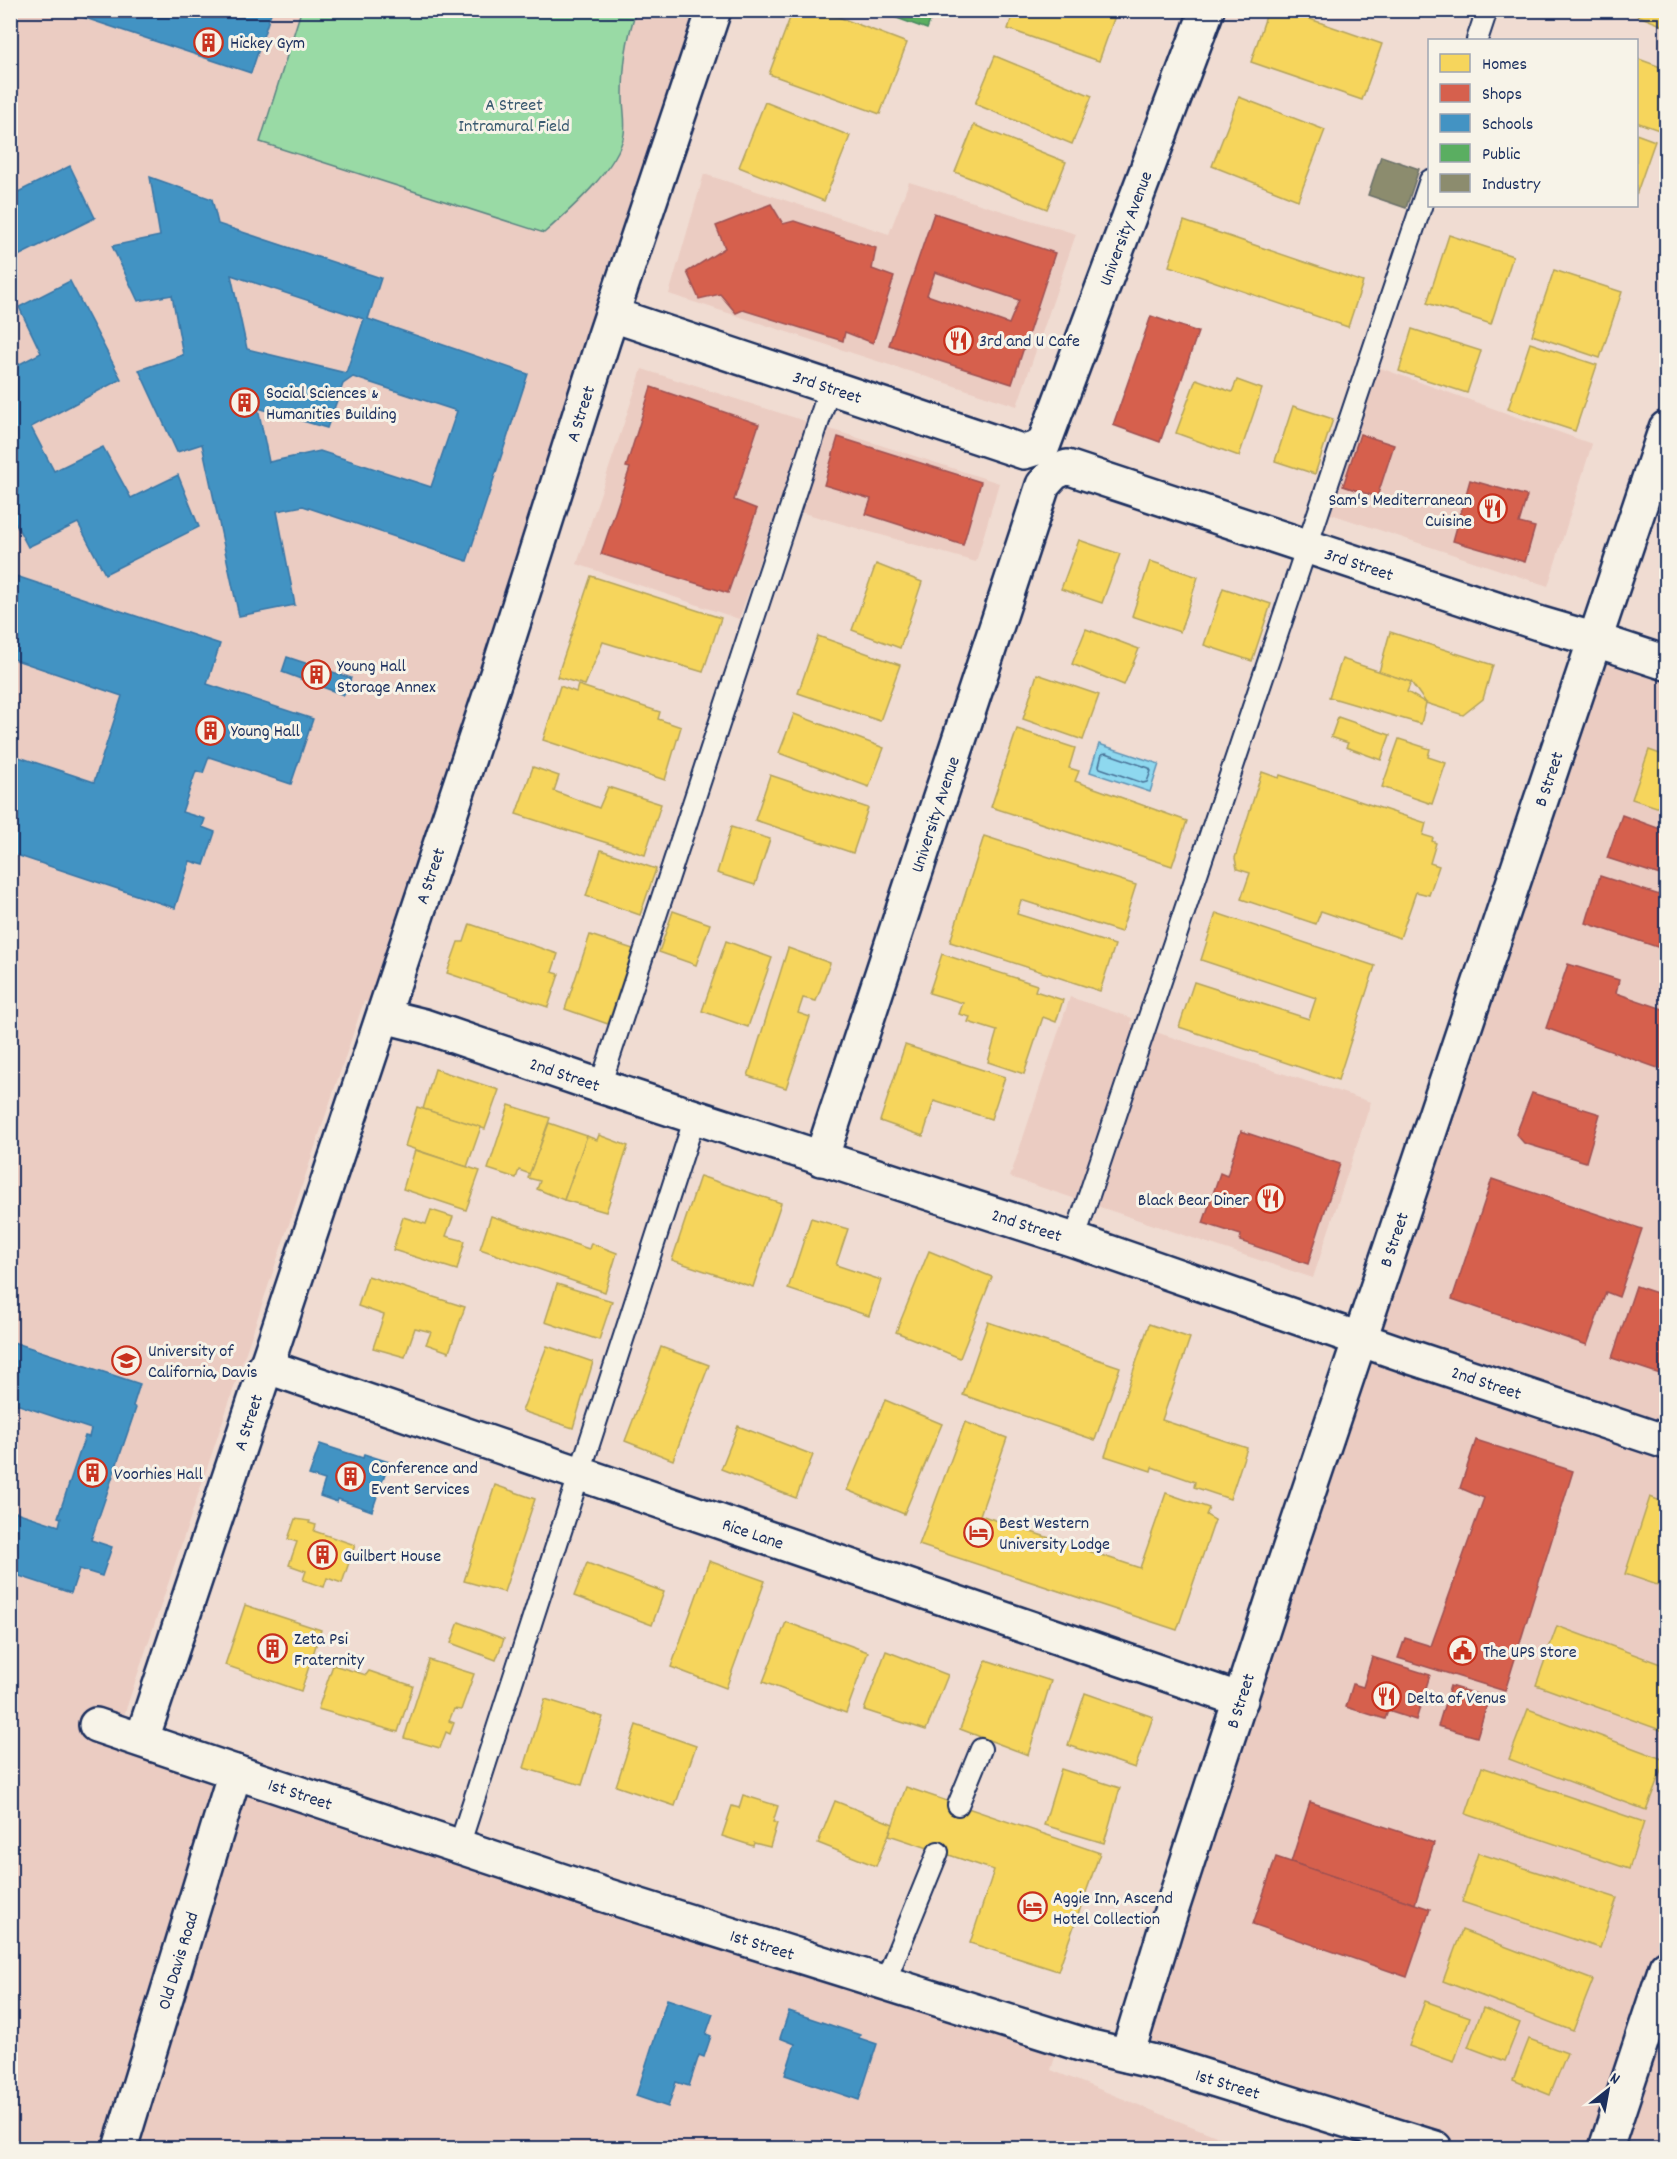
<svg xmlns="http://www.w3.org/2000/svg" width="1677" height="2159" font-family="Dekko,sans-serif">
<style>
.built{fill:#ebccc2}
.green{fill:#99daa5;stroke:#5a8482;stroke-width:1.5}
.water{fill:#8ed8ef;stroke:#6094b5;stroke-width:1.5}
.homes{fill:#f6d55c;stroke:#b4a35d;stroke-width:1.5}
.shops{fill:#d6604d;stroke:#9e5152;stroke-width:1.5;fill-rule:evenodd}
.schools{fill:#4393c3;stroke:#3775a5;stroke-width:1.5;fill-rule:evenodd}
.public{fill:#5aae61;stroke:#478860;stroke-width:1.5}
.industry{fill:#8c8c6e;stroke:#6a7069;stroke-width:1.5}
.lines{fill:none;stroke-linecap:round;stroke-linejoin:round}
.shore{stroke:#497398;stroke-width:1.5}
.lane-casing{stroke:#1b2f5e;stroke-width:24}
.street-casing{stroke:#1b2f5e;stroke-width:38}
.secondary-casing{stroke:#1b2f5e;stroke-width:38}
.lane{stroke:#f7f3e8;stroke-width:20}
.street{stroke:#f7f3e8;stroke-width:33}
.secondary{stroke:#f7f3e8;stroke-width:33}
.labels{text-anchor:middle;stroke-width:6;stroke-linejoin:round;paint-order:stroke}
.poi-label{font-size:18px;fill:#1b2f5e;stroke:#f7f3e8;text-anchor:start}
.park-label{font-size:18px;fill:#3a5a70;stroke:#f7f3e8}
.street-label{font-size:18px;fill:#1b2f5e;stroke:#f7f3e8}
</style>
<rect width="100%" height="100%" fill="#f0dcd2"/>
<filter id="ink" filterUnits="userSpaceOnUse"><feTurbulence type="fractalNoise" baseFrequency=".0167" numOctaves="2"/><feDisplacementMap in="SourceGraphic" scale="12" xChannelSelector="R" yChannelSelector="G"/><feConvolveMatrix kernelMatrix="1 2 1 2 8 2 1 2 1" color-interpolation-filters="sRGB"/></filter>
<g filter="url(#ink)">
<g class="built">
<path d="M11 11H706L378 1006 364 1001 124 1715 1064 2029 1051 2070 1246 2148H11Z"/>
<path d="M704 174 889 234 909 182 1076 234 1017 406 669 294Z"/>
<path d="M1358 360 1592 444 1548 586 1310 507Z"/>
<path d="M642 369 999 483 976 562 779 506 739 619 577 564Z"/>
<path d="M1596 640 1666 664V2148H1422L1127 2055Z"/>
<path d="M1070 997 1132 1018 1131 1024 1371 1102 1313 1278 1010 1177Z"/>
</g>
<path class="green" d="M301 11H636C626 41 623 65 623 97 623 109 626 122 624 134 619 167 569 211 544 233L260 142Z"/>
<path class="water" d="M1099 744 1159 764 1150 792 1090 772Z"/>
<g class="homes">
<path d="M793 10H820L907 43 880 114 769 74Z"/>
<path d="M1014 10H1107L1116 13 1099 61 1008 29Z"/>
<path d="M1268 10H1284L1382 44 1362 100 1251 62Z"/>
<path d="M1624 10H1666V27Z"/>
<path d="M995 56 1092 96 1072 144 975 104Z"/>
<path d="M1636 58 1666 69V116L1662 131 1636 122Z"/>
<path d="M1239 97 1325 130 1298 200 1212 166Z"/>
<path d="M765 102 850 136 824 201 739 167Z"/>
<path d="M974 125 1066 162 1047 209 955 172Z"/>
<path d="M1636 134 1655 141 1636 195Z"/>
<path d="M1184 221 1363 282 1348 327 1169 266Z"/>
<path d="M1449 235 1513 256 1491 324 1427 303Z"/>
<path d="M1554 270 1622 292 1600 358 1532 335Z"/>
<path d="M1412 329 1481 351 1467 393 1399 371Z"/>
<path d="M1530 343 1597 365 1575 431 1508 409Z"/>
<path d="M1196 379 1232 392 1237 380 1262 389 1239 456 1176 433Z"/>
<path d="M1293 406 1333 419 1315 474 1275 461Z"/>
<path d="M1079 540 1120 554 1102 603 1061 589Z"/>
<path d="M1150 561 1198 577 1180 632 1132 616Z"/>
<path d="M876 564 922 582 900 648 852 630Z"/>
<path d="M591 576 721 618 703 672 603 642 585 685 557 677Z"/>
<path d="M1223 588 1271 604 1252 661 1204 645Z"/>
<path d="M1086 629 1139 649 1124 685 1072 664Z"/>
<path d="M1390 632 1493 665 1483 699 1463 715 1426 703 1411 682 1379 672Z"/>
<path d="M818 636 900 665 880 721 798 693Z"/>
<path d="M1342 659 1411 682 1407 692 1426 703 1421 724 1329 697Z"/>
<path d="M1037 674 1099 695 1083 740 1023 719Z"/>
<path d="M578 685 660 712 658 719 681 727 665 780 543 740 560 686 576 692Z"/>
<path d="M794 714 884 748 869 787 779 753Z"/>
<path d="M1338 717 1390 735 1381 760 1346 747 1348 743 1331 737Z"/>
<path d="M1017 729 1075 748 1069 768 1079 771 1075 781 1187 821 1172 866 991 807Z"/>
<path d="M1399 739 1430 749 1428 757 1446 763 1432 804 1382 787Z"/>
<path d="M1649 750 1666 756V810L1632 799Z"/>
<path d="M533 767 559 776 554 791 599 808 608 787 661 804 645 855 516 814Z"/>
<path d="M1262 772 1279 778 1280 775 1426 823 1423 835 1433 838 1432 841 1436 843 1430 863 1439 866 1429 895 1416 892 1400 938 1321 911 1316 924 1241 899 1250 873 1237 869 1235 858Z"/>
<path d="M770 775 868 808 853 853 755 820Z"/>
<path d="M731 827 770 839 755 885 717 873Z"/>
<path d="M984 836 1136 885 1121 932 1021 900 1017 914 1115 945 1100 991 950 942Z"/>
<path d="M601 850 656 869 640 915 586 896Z"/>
<path d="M673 911 710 924 696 965 659 952Z"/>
<path d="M1216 913 1375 966 1338 1080 1179 1027 1194 982 1309 1019 1316 998 1201 960Z"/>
<path d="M470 924 558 954 552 972 559 974 548 1007 447 973 458 942H464Z"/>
<path d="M590 935 633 949 608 1024 565 1009Z"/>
<path d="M726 941 772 958 748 1027 702 1011Z"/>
<path d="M788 948 830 963 816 1001 803 998 798 1013 810 1017 786 1088 748 1076Z"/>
<path d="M942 954 1037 985 1035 991 1063 1000 1056 1022 1043 1017 1024 1074 988 1062 997 1031 968 1022 970 1017 959 1014 963 1003 929 993Z"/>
<path d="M905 1045 1005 1077 991 1119 934 1101 923 1136 880 1121Z"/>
<path d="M435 1069 499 1090 485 1129 423 1109Z"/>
<path d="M509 1105 550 1118 530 1174 519 1170 516 1178 488 1169Z"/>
<path d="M417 1107 481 1127 467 1167 405 1146Z"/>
<path d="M549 1123 587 1136 564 1200 537 1189 540 1181 528 1178Z"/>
<path d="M599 1135 628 1146 606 1212 564 1200 587 1136 597 1140Z"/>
<path d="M415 1150 480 1171 466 1210 403 1189Z"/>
<path d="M700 1176 781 1203 753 1287 672 1260Z"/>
<path d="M431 1210 453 1217 446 1236 465 1241 457 1270 393 1250 403 1217 426 1224Z"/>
<path d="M491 1216 589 1249 591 1243 617 1253 605 1292 480 1249Z"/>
<path d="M811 1218 848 1229 836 1265 881 1280 869 1316 788 1289Z"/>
<path d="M929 1251 992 1277 960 1358 896 1332Z"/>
<path d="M368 1276 465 1307 449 1352 426 1344 431 1332 415 1328 405 1357 373 1348 384 1315 358 1306Z"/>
<path d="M557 1284 612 1301 599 1340 545 1322Z"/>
<path d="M988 1322 1120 1367 1095 1440 963 1395Z"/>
<path d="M1149 1324 1190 1338 1162 1420 1247 1448 1230 1499 1194 1487 1195 1482 1152 1467 1151 1471 1105 1456Z"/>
<path d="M547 1346 593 1362 573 1428 522 1411Z"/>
<path d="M661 1347 709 1365 673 1460 625 1441Z"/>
<path d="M885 1400 942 1424 904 1514 847 1490Z"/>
<path d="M965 1422 1007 1438 980 1515 1140 1568 1166 1493 1209 1508 1206 1515 1215 1520 1177 1630 919 1545Z"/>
<path d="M738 1426 813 1455 796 1498 721 1469Z"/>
<path d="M495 1485 535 1499 504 1592 464 1581Z"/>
<path d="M1650 1497 1666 1503V1588L1625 1574Z"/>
<path d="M295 1519 310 1521 309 1523 316 1525 314 1531 355 1545 342 1583 327 1578 324 1587 303 1580 306 1571 289 1565 297 1542 288 1539Z"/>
<path d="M709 1561 765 1581 726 1688 671 1667Z"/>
<path d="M587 1563 664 1592 652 1625 574 1596Z"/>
<path d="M245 1605 321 1630 301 1691 225 1665Z"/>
<path d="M459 1622 504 1639 496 1660 451 1643Z"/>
<path d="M786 1622 868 1652 846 1713 763 1682Z"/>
<path d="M1557 1626 1666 1666V1732L1536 1685Z"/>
<path d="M886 1651 948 1675 926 1730 864 1710Z"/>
<path d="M429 1660 474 1674 461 1710 454 1709 449 1721 454 1723 450 1734 446 1732 440 1748 404 1738Z"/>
<path d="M986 1660 1051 1681 1028 1755 960 1729Z"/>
<path d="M333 1665 366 1675 369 1671 413 1686 398 1732 318 1709Z"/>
<path d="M1085 1693 1153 1717 1135 1768 1068 1745Z"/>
<path d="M545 1699 603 1717 582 1785 524 1768Z"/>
<path d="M1528 1709 1665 1760 1646 1810 1509 1759Z"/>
<path d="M636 1725 696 1746 675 1806 616 1786Z"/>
<path d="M1482 1767 1644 1822 1629 1869 1466 1814Z"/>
<path d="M1061 1769 1120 1788 1104 1843 1044 1825Z"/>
<path d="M906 1787 1100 1853 1058 1971 970 1943 994 1870 889 1835Z"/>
<path d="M743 1795 778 1806 773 1822 777 1823 770 1847 754 1843 753 1846 722 1836 732 1806 739 1808Z"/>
<path d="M835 1801 893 1824 876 1866 818 1843Z"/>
<path d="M1478 1853 1617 1898 1600 1948 1462 1902Z"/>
<path d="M1462 1930 1593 1980 1573 2031 1443 1981Z"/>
<path d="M1425 2001 1470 2017 1454 2062 1409 2046Z"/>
<path d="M1483 2008 1520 2023 1505 2061 1468 2047Z"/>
<path d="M1529 2039 1567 2053 1550 2095 1513 2080Z"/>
</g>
<g class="shops">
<path d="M771 204 783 224 794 221 876 248 872 269 894 277 873 343 845 332 843 341 743 310 736 313 720 294 699 299 687 272 725 248 716 226Z"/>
<path d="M934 213 1055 253 1012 384 889 345ZM935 272 1019 300 1009 324 927 295Z"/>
<path d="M1151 316 1198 332 1160 442 1113 425Z"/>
<path d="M651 387 759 424 734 500 757 509 728 593 601 554 630 468 626 467Z"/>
<path d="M1360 434 1394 445 1377 497 1343 486Z"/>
<path d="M838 437 981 482 963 545 866 514 871 499 824 485Z"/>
<path d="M1470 480 1527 496 1519 523 1535 527 1525 562 1453 541Z"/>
<path d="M1622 815 1666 831V877L1607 858Z"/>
<path d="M1600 876 1666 897V950L1586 923Z"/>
<path d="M1568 964 1619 980 1616 993 1666 1010V1071L1546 1028Z"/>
<path d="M1532 1093 1600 1114 1586 1162 1524 1143 1516 1134Z"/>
<path d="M1241 1131 1340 1164 1308 1264 1240 1241 1241 1235 1203 1223 1220 1173 1227 1176Z"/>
<path d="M1492 1179 1642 1229 1619 1297 1606 1292 1587 1345 1452 1299Z"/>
<path d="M1636 1286 1666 1296V1376L1612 1358Z"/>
<path d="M1476 1440 1573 1471 1505 1691 1398 1658 1405 1638 1431 1646 1484 1498 1460 1488Z"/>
<path d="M1372 1657 1430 1675 1416 1720 1388 1711 1385 1719 1346 1707 1353 1684 1363 1687Z"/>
<path d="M1450 1686 1489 1698 1477 1737 1438 1726Z"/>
<path d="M1310 1802 1434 1843 1415 1904 1291 1862Z"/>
<path d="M1276 1857 1430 1909 1407 1977 1253 1924Z"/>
</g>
<g class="schools">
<path d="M61 10H272L251 73Z"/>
<path d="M70 166 95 218 10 260V196Z"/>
<path d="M150 177 212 199 218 224 381 278 368 319 528 374 467 561 303 506 277 511 295 605 239 616 202 444 177 452 139 370 183 355 172 295 138 301 112 246 160 236ZM231 275 364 319 346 373 247 349ZM353 377 457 411 431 487 320 451 269 462 258 408 327 428 343 384Z"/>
<path d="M70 281 121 379 31 427 54 471 103 447 131 498 178 475 199 527 105 574 78 523 28 547 10 513V369L41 353 19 307Z"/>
<path d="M10 574 220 644 207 684 313 719 291 784 209 757 203 773 196 771 182 812 205 819 202 827 215 832 204 865 190 861 175 908 10 853V754L94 782 122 696 10 658Z"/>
<path d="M287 657 351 678 344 695 282 672Z"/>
<path d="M10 1341 140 1384 133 1406 136 1408 91 1540 112 1547 102 1576 79 1569 71 1593 10 1573V1510L59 1526 61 1518 58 1517 85 1436 89 1437 91 1429 10 1402Z"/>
<path d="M320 1444 363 1458 364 1454 389 1462 372 1511 338 1499 337 1502 320 1496 325 1480 309 1475Z"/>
<path d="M667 1999 713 2014 706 2034 711 2036 704 2057 699 2055 689 2086 676 2082 668 2107 636 2096Z"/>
<path d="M789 2011 860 2035 859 2038 877 2044 859 2100 785 2075 795 2044 780 2038Z"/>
</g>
<path class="public" d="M875 10H934L927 29Z"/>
<path class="industry" d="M1381 156 1419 169 1406 208 1368 195Z"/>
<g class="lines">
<path class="shore" d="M1106 753 1149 768 1151 771 1147 782 1143 783 1100 768 1099 766 1102 754Z"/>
<defs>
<g id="lane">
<path d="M1477 40 1487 10"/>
<path d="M600 1086 830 387"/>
<path d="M1074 1240 1430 180"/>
<path d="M958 1805 981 1749"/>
<path d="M459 1846 695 1117"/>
<path d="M885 1982 938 1852"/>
</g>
<g id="street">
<path id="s1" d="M613 315 1024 452 1043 446 1207 10"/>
<path id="s2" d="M384 1016 424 1026 600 1086 1074 1240 1414 1358 1666 1442"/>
<path id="s3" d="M821 1159 1043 485 1054 473 1067 467 1538 623 1596 640"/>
<path id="s4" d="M265 1366 1241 1700"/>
<path d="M96 1725 235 1772"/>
<path id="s5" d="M142 1739 502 659 603 341 714 10"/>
<path d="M1606 2148 1666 1967"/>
</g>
<g id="secondary">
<path d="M1596 640 1666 663"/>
<path id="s6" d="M1127 2055 1167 1924 1284 1565 1666 428"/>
<path id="s7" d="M120 2148 235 1772 608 1896 1087 2046 1168 2065 1435 2148"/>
</g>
</defs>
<use href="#lane" class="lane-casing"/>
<use href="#street" class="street-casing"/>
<use href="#secondary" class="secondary-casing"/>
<use href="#lane" class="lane"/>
<use href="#street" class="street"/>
<use href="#secondary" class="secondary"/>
</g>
</g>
<defs>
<symbol id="building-ring" viewBox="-11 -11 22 22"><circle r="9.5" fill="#f7f3e8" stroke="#c8321e" stroke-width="1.5"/><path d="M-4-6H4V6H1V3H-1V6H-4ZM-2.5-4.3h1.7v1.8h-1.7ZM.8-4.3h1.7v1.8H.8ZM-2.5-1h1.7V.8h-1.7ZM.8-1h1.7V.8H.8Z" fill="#c8321e"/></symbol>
<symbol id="restaurant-ring" viewBox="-11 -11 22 22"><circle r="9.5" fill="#f7f3e8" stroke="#c8321e" stroke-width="1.5"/><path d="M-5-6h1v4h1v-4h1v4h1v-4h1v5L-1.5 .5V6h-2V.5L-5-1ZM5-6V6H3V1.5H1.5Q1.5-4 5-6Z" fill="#c8321e"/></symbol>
<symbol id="university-ring" viewBox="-11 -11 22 22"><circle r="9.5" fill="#f7f3e8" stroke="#c8321e" stroke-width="1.5"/><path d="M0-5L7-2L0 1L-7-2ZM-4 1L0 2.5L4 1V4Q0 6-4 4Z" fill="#c8321e"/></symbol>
<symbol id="hotel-ring" viewBox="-11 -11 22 22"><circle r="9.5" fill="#f7f3e8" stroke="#c8321e" stroke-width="1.5"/><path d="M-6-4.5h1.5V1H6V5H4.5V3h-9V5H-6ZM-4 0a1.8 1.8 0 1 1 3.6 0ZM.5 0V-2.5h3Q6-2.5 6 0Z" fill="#c8321e"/></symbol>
<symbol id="civic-ring" viewBox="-11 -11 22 22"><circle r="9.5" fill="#f7f3e8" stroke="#c8321e" stroke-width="1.5"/><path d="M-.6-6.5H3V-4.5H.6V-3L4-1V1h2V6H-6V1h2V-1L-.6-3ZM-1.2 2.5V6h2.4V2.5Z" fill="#c8321e"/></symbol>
</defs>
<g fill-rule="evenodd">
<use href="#building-ring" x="192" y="26" width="33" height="33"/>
<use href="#restaurant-ring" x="942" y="324" width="33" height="33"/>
<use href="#building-ring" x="228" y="386" width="33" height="33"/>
<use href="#restaurant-ring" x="1476" y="492" width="33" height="33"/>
<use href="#building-ring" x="300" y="658" width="33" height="33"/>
<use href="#building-ring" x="194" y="714" width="33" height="33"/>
<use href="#restaurant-ring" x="1254" y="1182" width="33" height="33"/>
<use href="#university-ring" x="110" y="1344" width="33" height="33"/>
<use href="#building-ring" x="76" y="1456" width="33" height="33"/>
<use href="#building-ring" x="334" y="1460" width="33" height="33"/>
<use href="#hotel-ring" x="962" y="1516" width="33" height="33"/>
<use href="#building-ring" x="306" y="1538" width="33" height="33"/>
<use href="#building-ring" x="256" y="1632" width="33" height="33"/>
<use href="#civic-ring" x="1446" y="1634" width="33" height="33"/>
<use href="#restaurant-ring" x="1370" y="1680" width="33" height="33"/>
<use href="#hotel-ring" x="1016" y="1890" width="33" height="33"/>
</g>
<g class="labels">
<g class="poi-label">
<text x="230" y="48">Hickey Gym</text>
<text x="979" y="346">3rd and U Cafe</text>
<text x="266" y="398">Social Sciences &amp;<tspan x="266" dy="21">Humanities Building</tspan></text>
<text x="1472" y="505" text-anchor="end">Sam's Mediterranean<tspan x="1472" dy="21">Cuisine</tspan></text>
<text x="337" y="671">Young Hall<tspan x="337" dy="21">Storage Annex</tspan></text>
<text x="231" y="736">Young Hall</text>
<text x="1249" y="1205" text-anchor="end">Black Bear Diner</text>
<text x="148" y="1356">University of<tspan x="148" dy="21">California, Davis</tspan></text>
<text x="371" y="1473">Conference and<tspan x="371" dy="21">Event Services</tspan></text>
<text x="114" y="1479">Voorhies Hall</text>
<text x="999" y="1528">Best Western<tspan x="999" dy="21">University Lodge</tspan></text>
<text x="343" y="1561">Guilbert House</text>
<text x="294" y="1644">Zeta Psi<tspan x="294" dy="21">Fraternity</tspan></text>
<text x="1483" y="1657">The UPS Store</text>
<text x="1407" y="1703">Delta of Venus</text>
<text x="1053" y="1903">Aggie Inn, Ascend<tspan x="1053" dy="21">Hotel Collection</tspan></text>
</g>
<g class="park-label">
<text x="514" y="110">A Street<tspan x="514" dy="21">Intramural Field</tspan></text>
</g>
<g class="street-label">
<text dy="6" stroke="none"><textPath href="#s1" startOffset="686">University Avenue</textPath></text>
<text dy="6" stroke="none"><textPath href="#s1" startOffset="226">3rd Street</textPath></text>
<text dy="6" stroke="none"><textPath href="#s5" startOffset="1396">A Street</textPath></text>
<text dy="6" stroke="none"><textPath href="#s3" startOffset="1048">3rd Street</textPath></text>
<text dy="6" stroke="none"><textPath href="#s6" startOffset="1344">B Street</textPath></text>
<text dy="6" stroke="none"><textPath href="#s3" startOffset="363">University Avenue</textPath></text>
<text dy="6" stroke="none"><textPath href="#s5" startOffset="910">A Street</textPath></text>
<text dy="6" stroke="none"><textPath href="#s2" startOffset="190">2nd Street</textPath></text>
<text dy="6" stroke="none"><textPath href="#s2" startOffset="676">2nd Street</textPath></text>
<text dy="6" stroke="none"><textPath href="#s6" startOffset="858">B Street</textPath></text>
<text dy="6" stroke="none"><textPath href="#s2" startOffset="1162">2nd Street</textPath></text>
<text dy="6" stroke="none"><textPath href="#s5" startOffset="334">A Street</textPath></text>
<text dy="6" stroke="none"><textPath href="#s4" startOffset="516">Rice Lane</textPath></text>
<text dy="6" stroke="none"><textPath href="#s6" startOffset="372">B Street</textPath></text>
<text dy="6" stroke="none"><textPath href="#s7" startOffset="462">1st Street</textPath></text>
<text dy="6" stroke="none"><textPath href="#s7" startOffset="948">1st Street</textPath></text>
<text dy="6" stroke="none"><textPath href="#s7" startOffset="196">Old Davis Road</textPath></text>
<text dy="6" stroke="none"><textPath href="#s7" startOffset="1434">1st Street</textPath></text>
</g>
</g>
<rect width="1677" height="2159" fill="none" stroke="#f7f3e8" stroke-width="36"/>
<rect x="18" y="18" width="1641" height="2123" fill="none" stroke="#1b2f5e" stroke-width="2" filter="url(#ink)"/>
<rect x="1428" y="39" width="210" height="168" fill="#f7f3e8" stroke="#9fa5b1" stroke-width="1.5"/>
<rect x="1440" y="54" width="30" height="18" fill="#f6d55c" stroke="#9fa5b1" stroke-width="1.5"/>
<text x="1482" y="69" font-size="18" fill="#1b2f5e">Homes</text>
<rect x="1440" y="84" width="30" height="18" fill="#d6604d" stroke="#9fa5b1" stroke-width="1.5"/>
<text x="1482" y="99" font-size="18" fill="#1b2f5e">Shops</text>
<rect x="1440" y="114" width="30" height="18" fill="#4393c3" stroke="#9fa5b1" stroke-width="1.5"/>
<text x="1482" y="129" font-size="18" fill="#1b2f5e">Schools</text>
<rect x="1440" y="144" width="30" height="18" fill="#5aae61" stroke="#9fa5b1" stroke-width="1.5"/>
<text x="1482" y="159" font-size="18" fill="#1b2f5e">Public</text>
<rect x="1440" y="174" width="30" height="18" fill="#8c8c6e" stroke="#9fa5b1" stroke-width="1.5"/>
<text x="1482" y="189" font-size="18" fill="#1b2f5e">Industry</text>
<g transform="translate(1608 2090) rotate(31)" stroke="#f7f3e8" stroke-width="4.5" paint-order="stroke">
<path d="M0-4.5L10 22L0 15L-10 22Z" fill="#1b2f5e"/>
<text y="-9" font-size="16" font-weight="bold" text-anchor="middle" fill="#1b2f5e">N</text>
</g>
</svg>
